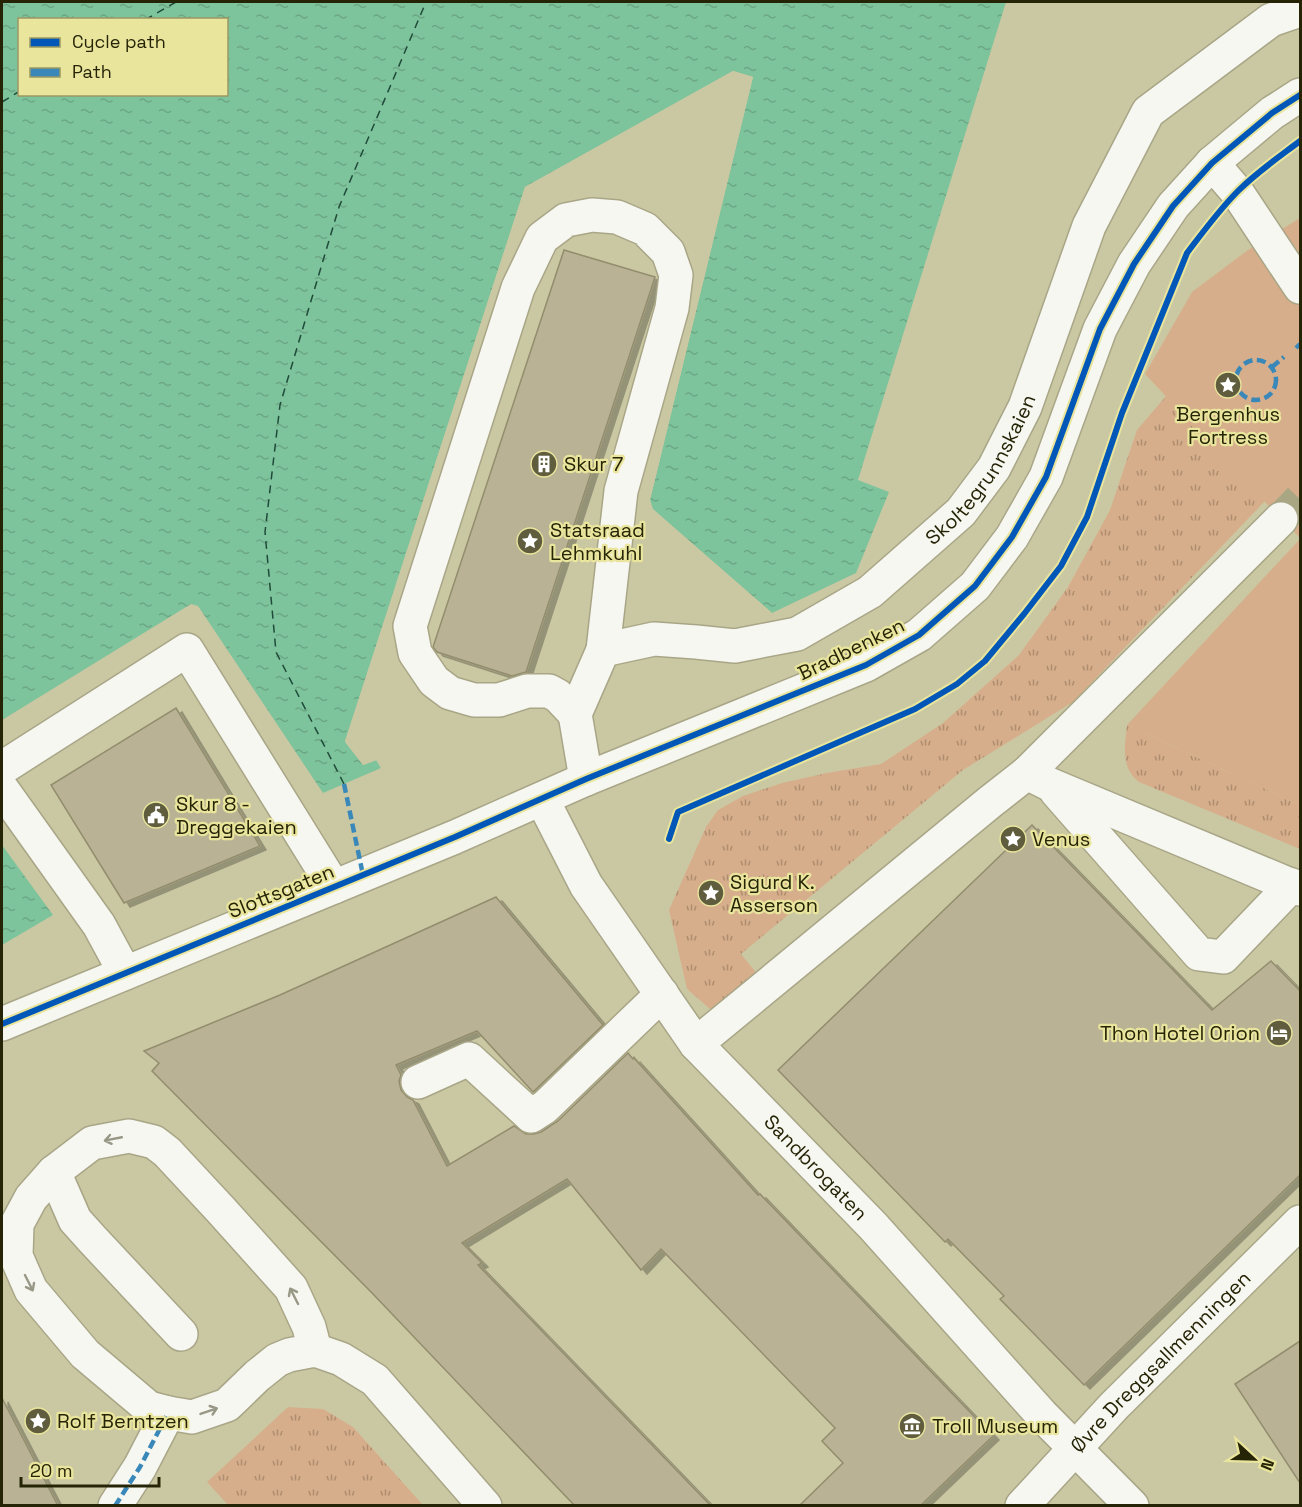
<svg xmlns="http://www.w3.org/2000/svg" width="1302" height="1507" font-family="'Space Grotesk',sans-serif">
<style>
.grass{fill:url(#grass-tufts)}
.park{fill:#d7ae8b}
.water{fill:url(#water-ripples);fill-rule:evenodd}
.pier{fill:#cac8a2}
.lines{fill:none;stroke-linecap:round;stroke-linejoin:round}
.ferry{stroke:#204b3a;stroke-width:1.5;stroke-dasharray:8 6;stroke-linecap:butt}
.building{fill:#b9b295;stroke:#938d6e;stroke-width:1.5;filter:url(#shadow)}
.minor-tunnel{stroke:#a9a783;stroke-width:33;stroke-dasharray:33 16;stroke-linecap:butt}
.minor-casing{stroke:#a8a687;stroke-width:36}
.major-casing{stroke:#a8a687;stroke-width:36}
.minor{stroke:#f7f7f1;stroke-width:33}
.major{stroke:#f7f7f1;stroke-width:33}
.quiet{stroke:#3988b9;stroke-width:4.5;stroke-dasharray:9 4.5;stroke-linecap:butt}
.cycleway-casing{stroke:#e9e59d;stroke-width:10}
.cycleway{stroke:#0057b8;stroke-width:6}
.oneway{stroke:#999887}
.labels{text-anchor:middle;stroke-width:4.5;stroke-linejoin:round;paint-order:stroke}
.poi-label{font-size:20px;fill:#262406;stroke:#e9e59d;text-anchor:start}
.street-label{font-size:20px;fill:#262406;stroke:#e9e59d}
</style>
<defs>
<pattern id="grass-tufts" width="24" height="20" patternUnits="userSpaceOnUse" patternTransform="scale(1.5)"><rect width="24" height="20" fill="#d7ae8b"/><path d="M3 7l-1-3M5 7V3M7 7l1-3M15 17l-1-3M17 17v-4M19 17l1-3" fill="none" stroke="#ae8d70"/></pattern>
<pattern id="water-ripples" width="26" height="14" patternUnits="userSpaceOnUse" patternTransform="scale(1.5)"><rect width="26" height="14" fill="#7dc39c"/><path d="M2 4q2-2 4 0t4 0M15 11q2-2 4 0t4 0" fill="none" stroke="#6ca785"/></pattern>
<filter id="shadow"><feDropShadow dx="6" dy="4" stdDeviation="0" flood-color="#0004"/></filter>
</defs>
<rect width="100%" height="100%" fill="#cac8a2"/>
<g class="grass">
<path d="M1166 396 1267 499 1073 702 963 770 741 954 767 986 724 1021 687 989 669 910 706 827 718 810 743 796 782 783 827 773 881 764 943 723 1019 655 1068 587 1110 510 1137 430Z"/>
<path d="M1127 725 1300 805V849L1139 782C1120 767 1125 746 1127 725Z"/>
<path d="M288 1407 323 1409 353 1427 423 1505H228L207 1482Z"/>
</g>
<g class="park">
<path d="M1300 218V538L1264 501 1145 374 1192 292 1248 250Z"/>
<path d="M1300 539V805L1127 725Z"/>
</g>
<g class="water">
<path d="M2 2H1006L858 480 889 492 856 573 772 613 652 509 650 500 753 77 733 71 525 187 345 741 363 765 377 760 381 768 323 793 198 606 191 604 2 720ZM20 20H226V94H20Z"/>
<path d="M2 845 53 915 2 945Z"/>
</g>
<path class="pier" d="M733 71 753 77 650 500 653 509 772 613 769 614 650 512 647 500 750 79 733 74 527 189 348 741 364 762 377 757 384 767 381 768 376 760 363 765 345 742 525 187Z"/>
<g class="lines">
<g class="ferry">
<path d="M145 20 176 2"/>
<path d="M2 102 20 91"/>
<path d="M344 784 276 652 265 532 280 405 339 207 426 2"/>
</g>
</g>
<g class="building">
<path d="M564 250 655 277 526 672 512 676 437 652 433 647Z"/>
<path d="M176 708 260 846 124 903 51 785Z"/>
<path d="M1032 825 1212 1010 1271 961 1300 991V1175L1084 1385 1000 1299 1004 1296 948 1239 945 1242 778 1070Z"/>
<path d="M496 897 603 1025 533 1092 477 1031 396 1065 401 1075 399 1081 401 1090 407 1097 413 1100 447 1166 514 1126 526 1134H534L541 1132 558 1121 628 1053 633 1059 634 1058 758 1195 760 1194 993 1436 920 1506H799L843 1463 822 1441 835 1428 661 1249 641 1270 567 1179 462 1243 482 1263 478 1265 711 1506H575L373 1294 152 1071 159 1063 144 1051 280 995Z"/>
<path d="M1300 1341V1483L1235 1384Z"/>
<path d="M2 1398 58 1506H2Z"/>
</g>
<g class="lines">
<path class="minor-tunnel" d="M1281 519 1300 499"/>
<defs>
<g id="minor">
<path d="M1212 163 1237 192 1300 287"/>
<path d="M575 714 558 696 549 691H527L499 700H474L450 693 434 681 415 653 410 626 518 288 542 238 566 220 592 215 617 217 645 229 668 252 676 275 672 308 621 491 603 650"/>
<path d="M2 768 187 650 334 887"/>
<path d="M1027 773 1281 519"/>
<path id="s1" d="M586 779 575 714 603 650 654 639 696 642 735 646 797 634 870 592 961 512 994 468 1025 407 1089 226 1148 112 1271 20 1300 10"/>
<path d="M2 789 99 925 125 973"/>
<path d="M1056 791 1199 954 1223 957 1292 885"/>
<path id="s2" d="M542 799 586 885 696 1044 873 1226 1042 1415 1132 1506"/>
<path d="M696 1044 990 802 1027 773 1051 785 1300 889"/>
<path d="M418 1082 469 1059 531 1116 545 1107 662 994"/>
<path d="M54 1172 75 1220 93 1240 181 1334"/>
<path d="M315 1350 309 1327 291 1288 221 1210 167 1152 154 1142 129 1136 92 1143 54 1172 31 1198 17 1224 16 1256 31 1290 85 1354 149 1408 168 1413 192 1417 227 1405 257 1376 277 1360 289 1355 315 1350 341 1359 375 1380 485 1506"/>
<path d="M115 1506 140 1467 168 1413"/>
<path id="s3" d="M1022 1506 1114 1406 1300 1222"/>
</g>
<path id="major" d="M2 1024 455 837 586 779 866 665 919 635 975 586 1012 537 1046 477 1100 329 1134 264 1173 206 1212 163 1272 113 1300 95"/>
</defs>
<use href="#minor" class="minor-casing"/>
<use href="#major" class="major-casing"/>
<use href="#minor" class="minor"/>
<use href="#major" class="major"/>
<g class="quiet">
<path d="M1296 348 1300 344"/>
<circle cx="1256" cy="380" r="20"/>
<path d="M1272 367 1284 357"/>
<path d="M344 784 363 875"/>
<path d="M115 1506 140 1467 168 1413"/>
</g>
<defs>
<g id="cycleway">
<path d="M669 839 678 812 915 709 957 684 985 661 1024 614 1061 566 1087 517 1122 413 1187 253C1203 232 1219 210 1238 191 1257 172 1279 157 1300 141"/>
<path d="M2 1024 455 837 586 779 866 665 919 635 975 586 1012 537 1046 477 1100 329 1134 264 1173 206 1212 163 1272 113 1300 95"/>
</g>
</defs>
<use href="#cycleway" class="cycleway-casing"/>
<use href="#cycleway" class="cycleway"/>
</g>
<defs><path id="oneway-shaft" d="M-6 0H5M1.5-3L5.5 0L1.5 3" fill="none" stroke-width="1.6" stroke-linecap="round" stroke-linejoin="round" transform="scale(1.5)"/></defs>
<g class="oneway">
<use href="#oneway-shaft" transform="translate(113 1139) rotate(169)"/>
<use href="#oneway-shaft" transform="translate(29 1283) rotate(63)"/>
<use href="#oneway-shaft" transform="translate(294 1296) rotate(-117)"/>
<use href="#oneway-shaft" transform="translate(209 1411) rotate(-19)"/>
</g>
<defs>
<symbol id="sight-disc" viewBox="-11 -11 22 22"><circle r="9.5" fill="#5f5d3d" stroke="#e9e59d"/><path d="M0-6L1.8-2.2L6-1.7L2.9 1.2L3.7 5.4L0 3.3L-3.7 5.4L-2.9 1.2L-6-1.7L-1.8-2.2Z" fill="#fff"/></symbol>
<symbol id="building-disc" viewBox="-11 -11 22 22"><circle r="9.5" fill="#5f5d3d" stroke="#e9e59d"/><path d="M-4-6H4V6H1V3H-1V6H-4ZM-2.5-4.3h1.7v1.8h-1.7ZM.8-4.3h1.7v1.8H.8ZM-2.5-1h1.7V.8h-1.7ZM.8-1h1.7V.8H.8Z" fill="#fff"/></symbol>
<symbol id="civic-disc" viewBox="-11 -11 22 22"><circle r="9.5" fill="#5f5d3d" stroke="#e9e59d"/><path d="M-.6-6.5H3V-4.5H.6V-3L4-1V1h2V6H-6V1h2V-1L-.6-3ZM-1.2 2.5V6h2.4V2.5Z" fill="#fff"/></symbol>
<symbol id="hotel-disc" viewBox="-11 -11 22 22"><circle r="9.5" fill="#5f5d3d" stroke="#e9e59d"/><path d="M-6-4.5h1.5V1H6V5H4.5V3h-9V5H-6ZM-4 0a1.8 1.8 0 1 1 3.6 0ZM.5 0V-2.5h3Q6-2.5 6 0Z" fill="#fff"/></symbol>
<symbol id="museum-disc" viewBox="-11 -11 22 22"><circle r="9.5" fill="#5f5d3d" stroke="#e9e59d"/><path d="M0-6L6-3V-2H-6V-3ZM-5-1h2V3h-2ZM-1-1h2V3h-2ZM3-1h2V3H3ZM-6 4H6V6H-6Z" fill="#fff"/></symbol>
</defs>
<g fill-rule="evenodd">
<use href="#sight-disc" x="1213" y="370" width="30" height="30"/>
<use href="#building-disc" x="529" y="449" width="30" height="30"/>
<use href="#sight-disc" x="515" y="526" width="30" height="30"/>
<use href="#civic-disc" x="141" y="800" width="30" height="30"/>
<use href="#sight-disc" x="998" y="824" width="30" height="30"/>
<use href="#sight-disc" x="696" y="878" width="30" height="30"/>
<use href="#hotel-disc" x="1264" y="1018" width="30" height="30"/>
<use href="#sight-disc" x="23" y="1406" width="30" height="30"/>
<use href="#museum-disc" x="897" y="1411" width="30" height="30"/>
</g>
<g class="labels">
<g class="poi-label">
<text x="1228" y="421" text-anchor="middle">Bergenhus<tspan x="1228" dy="23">Fortress</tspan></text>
<text x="564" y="471">Skur 7</text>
<text x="550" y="537">Statsraad<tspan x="550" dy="23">Lehmkuhl</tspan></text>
<text x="176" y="811">Skur 8 -<tspan x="176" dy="23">Dreggekaien</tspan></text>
<text x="1032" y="846">Venus</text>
<text x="730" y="889">Sigurd K.<tspan x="730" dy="23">Asserson</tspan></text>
<text x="1260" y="1040" text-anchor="end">Thon Hotel Orion</text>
<text x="57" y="1428">Rolf Berntzen</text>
<text x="932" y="1433">Troll Museum</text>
</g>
<g class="street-label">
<text dy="7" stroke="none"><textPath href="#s1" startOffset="584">Skoltegrunnskaien</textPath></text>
<text transform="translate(851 649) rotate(-26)" y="7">Bradbenken</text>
<text transform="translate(281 891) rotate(-22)" y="7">Slottsgaten</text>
<text dy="7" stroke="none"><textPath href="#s2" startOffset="462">Sandbrogaten</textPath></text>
<text dy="7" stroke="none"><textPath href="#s3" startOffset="200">Øvre Dreggsallmenningen</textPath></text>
</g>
</g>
<rect width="1302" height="1507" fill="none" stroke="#262406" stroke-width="6"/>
<rect x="18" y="18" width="210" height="78" fill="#e9e59d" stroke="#9b9861" stroke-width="1.5"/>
<rect x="30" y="38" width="30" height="9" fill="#0057b8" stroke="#9b9861" stroke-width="1.5"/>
<text x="72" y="48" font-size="18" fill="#262406">Cycle path</text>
<rect x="30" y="68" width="30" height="9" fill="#3988b9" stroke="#9b9861" stroke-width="1.5"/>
<text x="72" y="78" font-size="18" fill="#262406">Path</text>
<g transform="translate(1254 1459) rotate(112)" stroke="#e9e59d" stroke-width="4.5" paint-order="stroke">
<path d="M0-4.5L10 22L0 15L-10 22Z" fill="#262406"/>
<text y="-9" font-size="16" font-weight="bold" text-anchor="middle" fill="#262406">N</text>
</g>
<path d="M21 1477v9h138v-9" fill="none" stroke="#262406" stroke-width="3"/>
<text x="30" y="1477" font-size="18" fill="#262406" stroke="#e9e59d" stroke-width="4.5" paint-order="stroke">20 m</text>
</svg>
